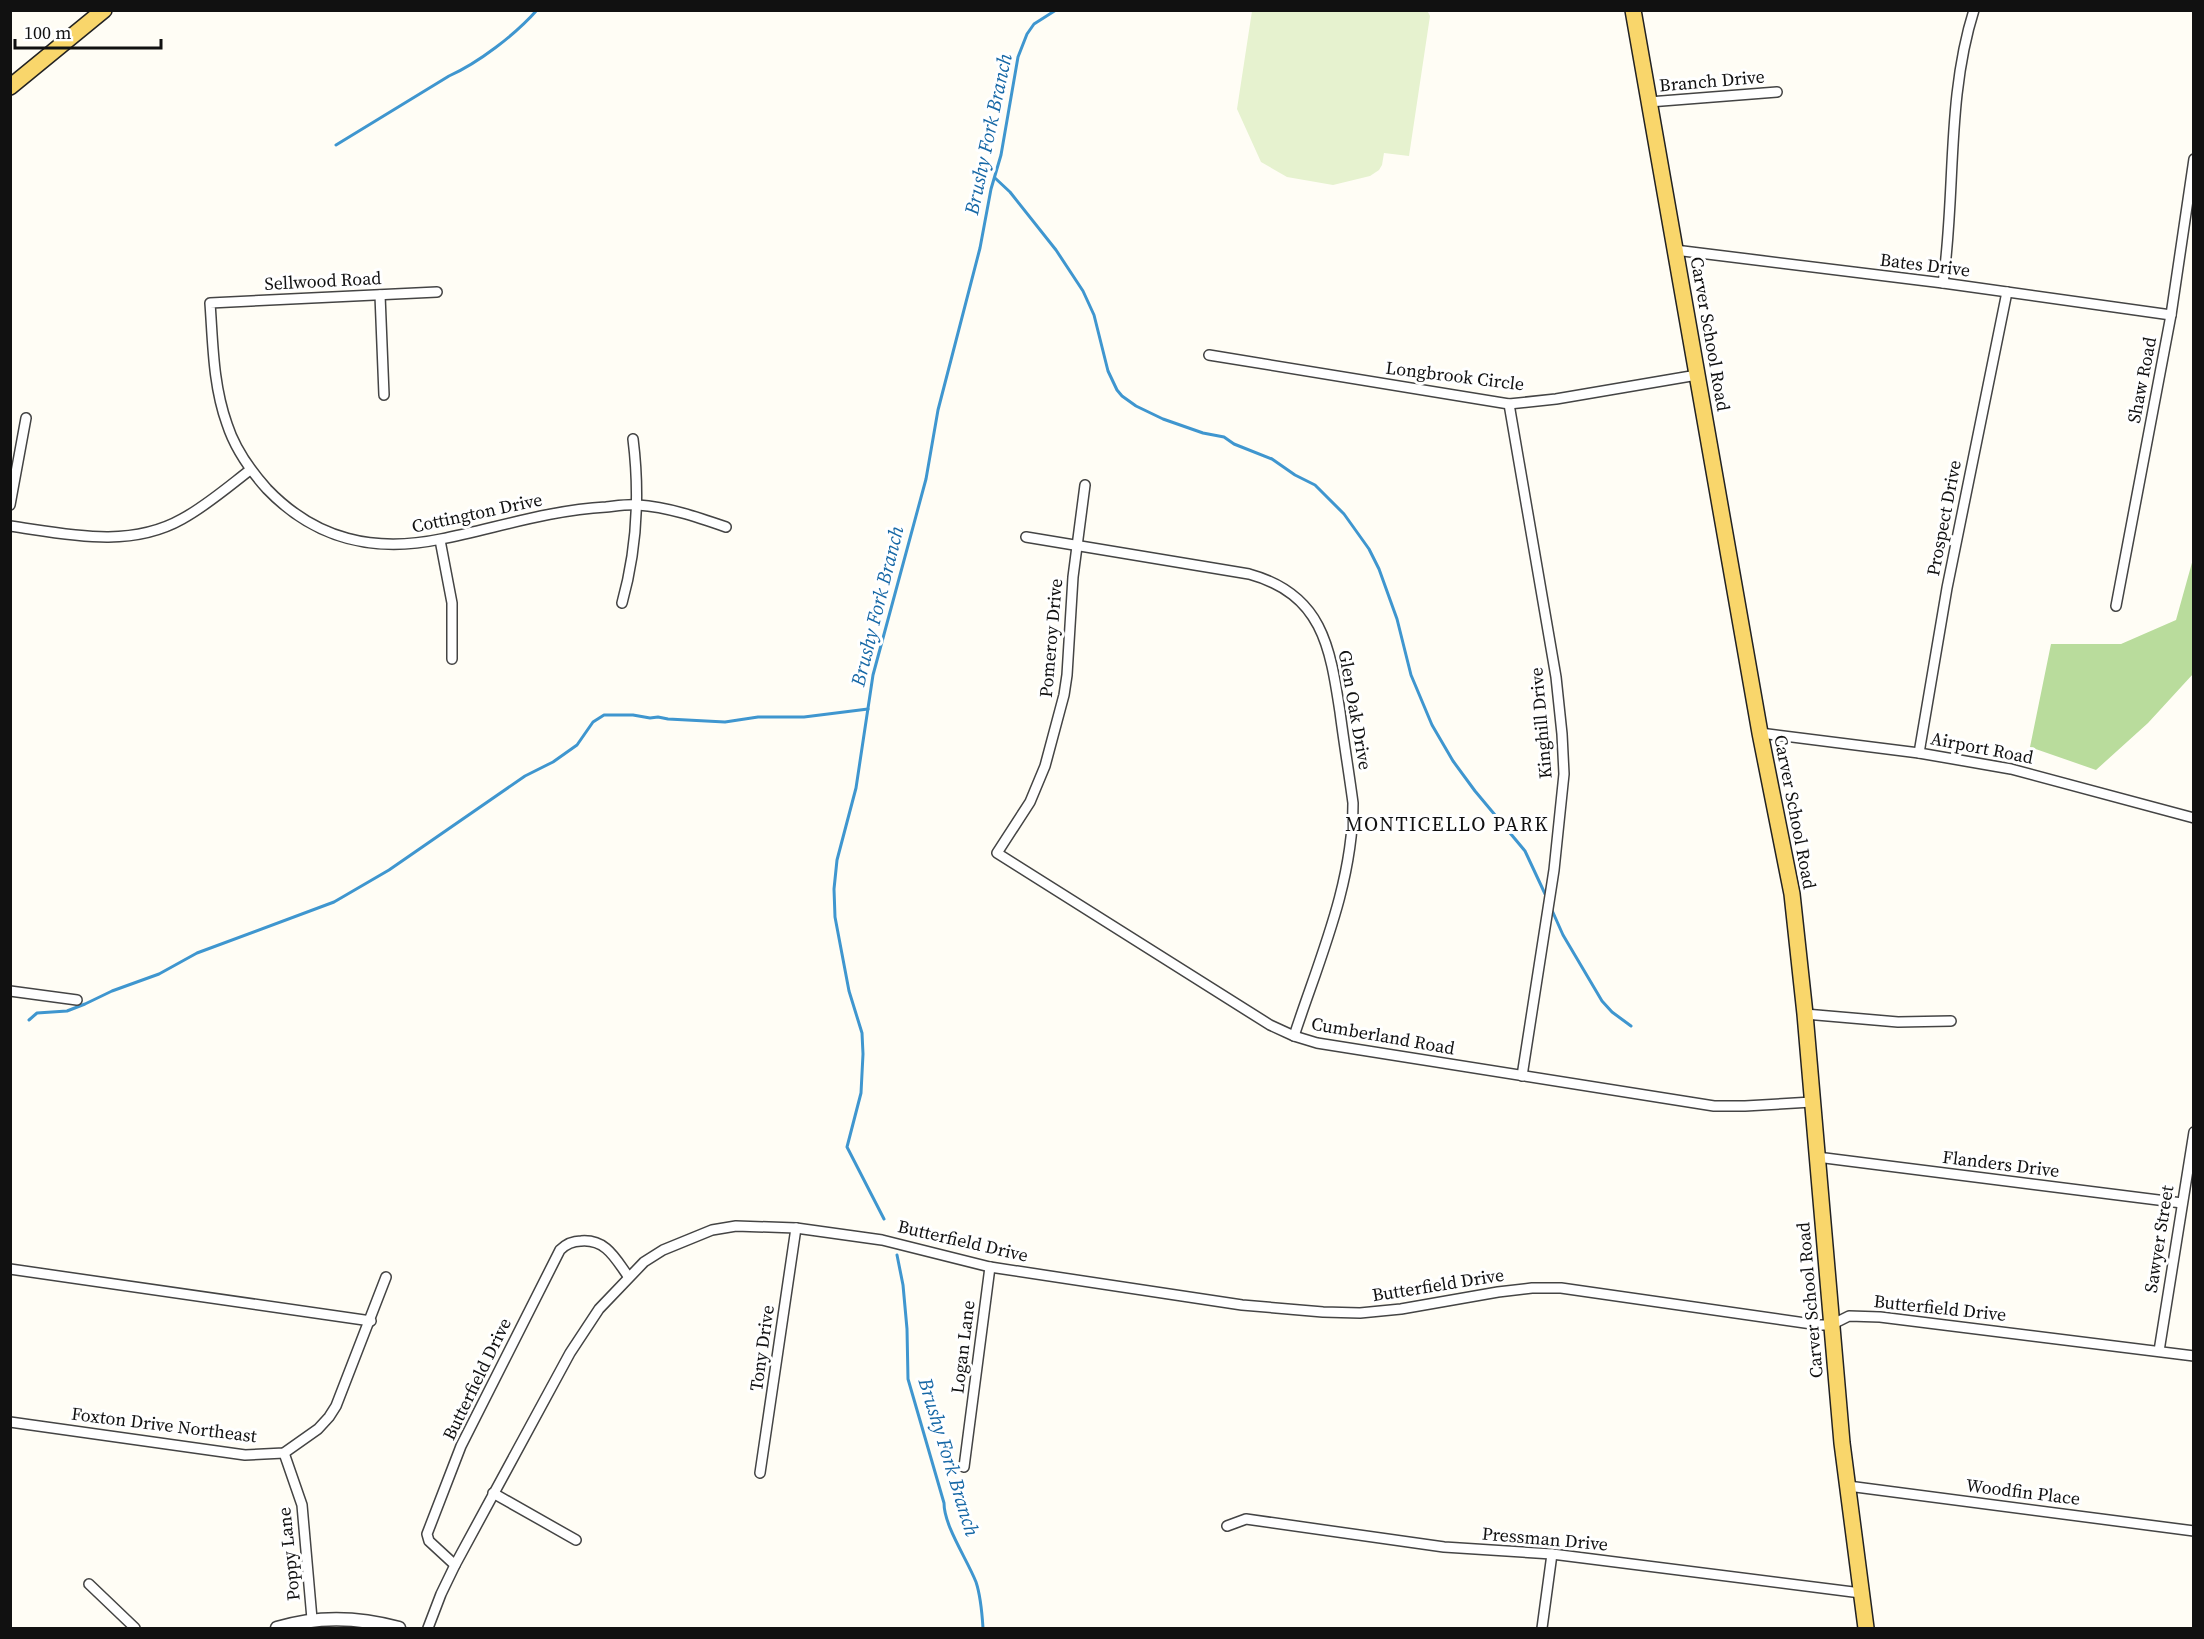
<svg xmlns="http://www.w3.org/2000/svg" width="2204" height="1639" font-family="'Source Serif 4',serif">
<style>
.forest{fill:#b9dc9c}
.pitch{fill:#e6f2cf}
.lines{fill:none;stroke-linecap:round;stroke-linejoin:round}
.stream{stroke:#3f96cf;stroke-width:3}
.minor-casing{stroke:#444;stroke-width:12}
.tertiary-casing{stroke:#444;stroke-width:15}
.primary-casing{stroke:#222;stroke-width:18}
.minor{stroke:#fff;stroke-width:9}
.tertiary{stroke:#fff;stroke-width:12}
.primary{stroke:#f9d66b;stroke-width:15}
.labels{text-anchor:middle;stroke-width:6;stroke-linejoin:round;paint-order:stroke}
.street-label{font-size:18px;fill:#111;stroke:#fff}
.water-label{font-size:20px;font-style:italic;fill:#1768a6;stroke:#fff}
.neighbourhood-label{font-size:20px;letter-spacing:1.5px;fill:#111;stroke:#fff}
</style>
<rect width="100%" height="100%" fill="#fffdf5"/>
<path class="forest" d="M2193 559V674L2148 723 2096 770 2030 747 2051 644H2121L2176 620Z"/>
<path class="pitch" d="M1427 10 1430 16 1409 156 1384 153 1382 165 1379 170 1370 176 1333 185 1287 177 1261 162 1237 109 1252 11Z"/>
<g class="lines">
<g class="stream">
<path d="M336 145 449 76C478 63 515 35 537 10"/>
<path d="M995 178 1010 192 1056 250 1083 291 1094 315 1108 371 1117 390 1122 396 1136 406 1163 419 1203 433 1224 437 1234 444 1272 459 1295 475 1315 485 1344 514 1369 549 1379 569 1397 619 1411 675 1432 725 1453 761 1475 791 1525 851 1546 896"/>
<path d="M1551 908 1563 935 1602 1001 1612 1012 1631 1026"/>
<path d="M29 1020 37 1013 67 1011 85 1004 112 991 159 974 197 953 334 902 389 870 525 776 553 762 577 745 593 722 604 715H633L650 718 658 717 668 719 725 722 758 717H804L868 709"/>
<path d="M884 1219 847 1147 861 1093 863 1054 862 1033 849 991 835 917 834 889 837 860 856 788 873 675 926 479 938 410 980 248 991 189 1001 155 1018 57 1027 34 1034 24 1056 10"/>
<path d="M897 1255 903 1285 907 1329 908 1379 944 1503C944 1526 967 1559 976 1582 981 1597 982 1612 983 1628"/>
</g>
<defs>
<g id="minor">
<path d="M1649 102 1777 92"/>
<path d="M1675 250 1943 283 2171 315"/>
<path d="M1943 283C1956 193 1946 98 1974 10"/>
<path d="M437 292 210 303C213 344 213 385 227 424 235 449 250 470 267 489 316 540 374 553 441 539 496 528 550 510 606 507 616 506 628 504 638 505 668 507 697 517 726 527"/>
<path d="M380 295 384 395"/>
<path d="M1209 355 1509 404 1556 399 1697 375"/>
<path d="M1509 404 1556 677 1562 734 1564 774 1554 870 1522 1076"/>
<path d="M1085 485 1073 577 1067 675 1064 695 1045 766 1030 802 997 853 1270 1025 1294 1036 1317 1043 1714 1106H1745L1812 1102"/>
<path d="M10 505 26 418"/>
<path d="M10 526C67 534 129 549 182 519 206 506 228 487 250 470"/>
<path d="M1026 537 1249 574C1322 594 1330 646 1340 712 1344 743 1349 773 1353 803 1353 884 1319 960 1294 1036"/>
<path d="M440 540 452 603V659"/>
<path d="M622 603C637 549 640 495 633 439"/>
<path d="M2116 606 2171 315 2194 159"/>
<path d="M1760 733 1919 753 2011 769 2194 818"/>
<path d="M1919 753 1947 588 2007 292"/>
<path d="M10 991 77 1000"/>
<path d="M1805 1014 1898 1022 1951 1021"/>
<path d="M1817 1157 2182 1203"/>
<path d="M10 1269 371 1321"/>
<path d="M2159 1351 2194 1132"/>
<path d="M10 1422 245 1455 284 1453 318 1429 329 1417 336 1406 386 1277"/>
<path d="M284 1453 302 1505 312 1619"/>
<path d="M964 1467 990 1267"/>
<path d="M760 1473 796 1228"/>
<path d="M1848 1486 2194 1531"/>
<path d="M493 1493 576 1540"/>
<path d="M1227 1526 1246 1519 1444 1547 1552 1554 1861 1593"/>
<path d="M455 1565 429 1541 427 1534 461 1446 560 1250C566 1244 572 1241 581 1241 606 1239 615 1258 628 1276"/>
<path d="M89 1584 135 1628"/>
<path d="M428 1628 441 1594 455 1565 570 1353 599 1309 644 1262 663 1250 712 1230 736 1226 796 1228 882 1240 990 1267 1242 1305 1323 1312 1360 1313 1401 1309 1498 1292 1532 1288H1561L1819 1325H1831L1849 1316 1880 1317 2194 1356"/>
<path d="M1542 1628 1552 1554"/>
</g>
<path id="tertiary" d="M277 1628C316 1616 359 1617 399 1628"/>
<g id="primary">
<path d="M1633 10 1760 733 1792 894 1805 1014 1842 1443 1866 1628"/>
<path d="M10 87 104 10"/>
</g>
</defs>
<use href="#minor" class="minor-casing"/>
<use href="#tertiary" class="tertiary-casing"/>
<use href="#primary" class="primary-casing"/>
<use href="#minor" class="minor"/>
<use href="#tertiary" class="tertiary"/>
<use href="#primary" class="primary"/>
</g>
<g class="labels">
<g class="street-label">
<text transform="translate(1712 81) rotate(-5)" y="6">Branch Drive</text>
<text transform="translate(1925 265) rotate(7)" y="6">Bates Drive</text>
<text transform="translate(323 281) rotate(-3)" y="6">Sellwood Road</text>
<text transform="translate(1710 334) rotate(80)" y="6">Carver School Road</text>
<text transform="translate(1455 376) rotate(7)" y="6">Longbrook Circle</text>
<text transform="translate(2142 380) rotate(-79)" y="6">Shaw Road</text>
<text transform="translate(477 513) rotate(-12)" y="6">Cottington Drive</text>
<text transform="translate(1944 518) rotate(-79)" y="6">Prospect Drive</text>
<text transform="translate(1051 638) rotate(-85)" y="6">Pomeroy Drive</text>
<text transform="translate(1355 710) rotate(80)" y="6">Glen Oak Drive</text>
<text transform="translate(1541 723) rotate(-95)" y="6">Kinghill Drive</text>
<text transform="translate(1982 748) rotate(11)" y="6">Airport Road</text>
<text transform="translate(1795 812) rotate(79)" y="6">Carver School Road</text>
<text transform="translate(1383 1036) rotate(10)" y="6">Cumberland Road</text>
<text transform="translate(2001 1164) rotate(7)" y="6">Flanders Drive</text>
<text transform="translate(2159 1239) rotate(-81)" y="6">Sawyer Street</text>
<text transform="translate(963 1241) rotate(13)" y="6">Butterfield Drive</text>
<text transform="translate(1438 1285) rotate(-9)" y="6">Butterfield Drive</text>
<text transform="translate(1810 1300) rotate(-95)" y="6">Carver School Road</text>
<text transform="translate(1940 1308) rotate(6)" y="6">Butterfield Drive</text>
<text transform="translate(963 1347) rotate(-83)" y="6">Logan Lane</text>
<text transform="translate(762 1348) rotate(-82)" y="6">Tony Drive</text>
<text transform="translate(477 1379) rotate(-64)" y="6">Butterfield Drive</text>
<text transform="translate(164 1425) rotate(7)" y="6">Foxton Drive Northeast</text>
<text transform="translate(2023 1492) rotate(7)" y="6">Woodfin Place</text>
<text transform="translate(1545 1539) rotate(5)" y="6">Pressman Drive</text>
<text transform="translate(289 1554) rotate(-96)" y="6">Poppy Lane</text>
</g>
<g class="water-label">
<text transform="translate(988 134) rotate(-78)" y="7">Brushy Fork Branch</text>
<text transform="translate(877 606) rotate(-76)" y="7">Brushy Fork Branch</text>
<text transform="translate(949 1457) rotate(73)" y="7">Brushy Fork Branch</text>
</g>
<g class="neighbourhood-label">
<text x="1447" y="831">MONTICELLO PARK</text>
</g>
</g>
<rect width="2204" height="1639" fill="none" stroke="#111111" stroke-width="24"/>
<path d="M15 39v9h146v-9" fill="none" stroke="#111111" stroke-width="3"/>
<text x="24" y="39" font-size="18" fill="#111111" stroke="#ffffff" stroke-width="4.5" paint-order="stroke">100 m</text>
</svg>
